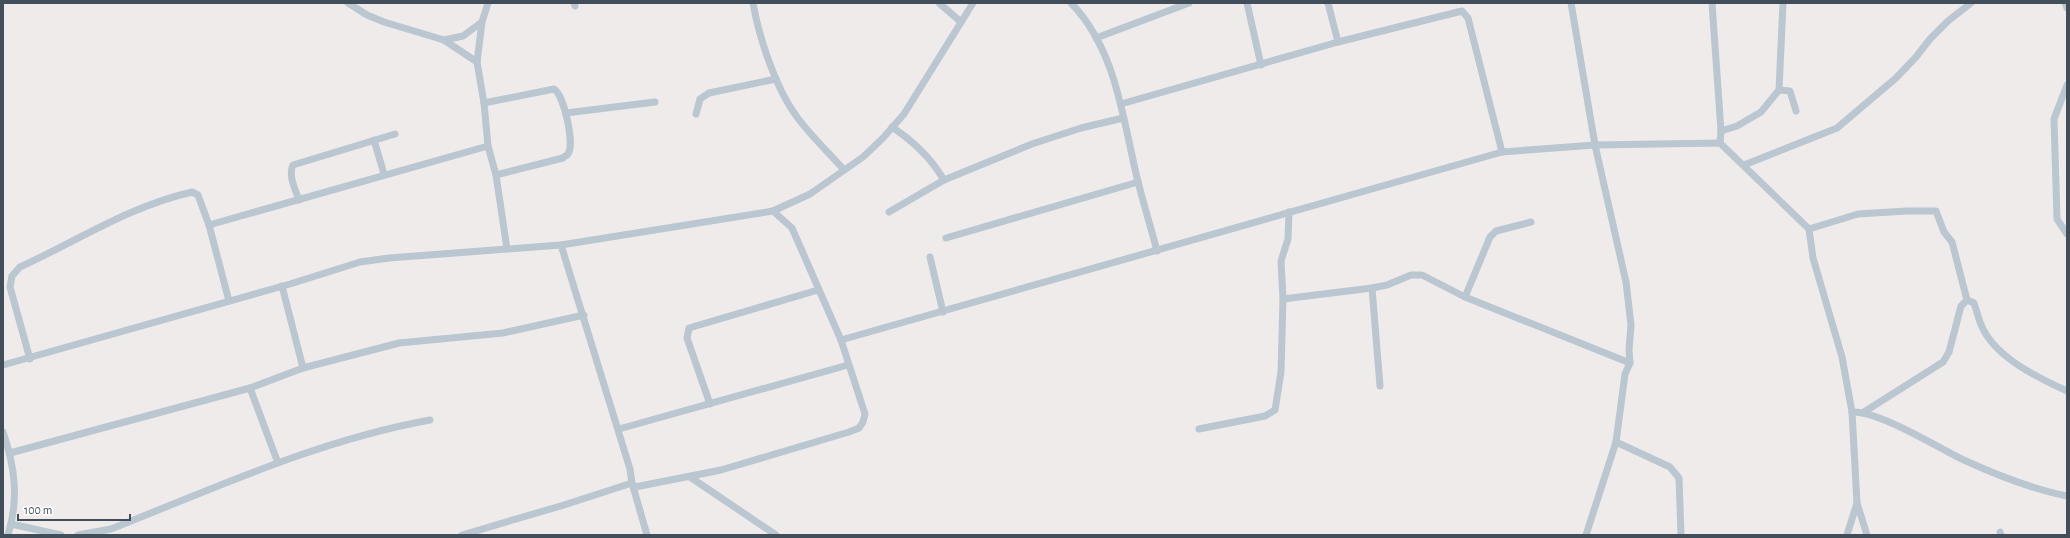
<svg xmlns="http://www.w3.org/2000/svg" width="2070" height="538" font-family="'Alegreya Sans',sans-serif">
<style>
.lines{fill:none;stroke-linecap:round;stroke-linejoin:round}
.minor{stroke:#bac6d0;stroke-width:7}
</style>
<rect width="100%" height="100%" fill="#efebeb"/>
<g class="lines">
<g class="minor">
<path d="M348 3 367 15 384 22 444 40 477 62"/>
<path d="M488 3 482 22 477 62 484 103 488 146 496 175 507 249"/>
<path d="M574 3 575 6"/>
<path d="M753 3C759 38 776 89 797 117 811 136 829 153 844 170"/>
<path d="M939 3 961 22"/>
<path d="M1071 3C1114 47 1122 112 1135 169 1141 196 1150 224 1157 251"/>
<path d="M1247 3 1261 65"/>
<path d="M1328 3 1338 42"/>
<path d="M1571 3 1595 145 1626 282 1631 325 1629 350 1630 363 1625 374 1616 442 1586 535"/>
<path d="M1712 3 1721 131 1720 143"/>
<path d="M2065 3 2067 8"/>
<path d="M1096 38 1189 3"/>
<path d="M444 40 463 36 482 22"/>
<path d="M2067 85 2054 119 2057 219 2067 234"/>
<path d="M1779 90 1790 91 1796 111"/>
<path d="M484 103 554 89C564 95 575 144 568 154 567 156 564 156 563 158L496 175"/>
<path d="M1121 104 1338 42 1462 11 1468 18 1502 152"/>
<path d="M566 113 655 102"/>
<path d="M696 114 700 99 709 93 776 79"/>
<path d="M892 127C914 142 930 157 944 180"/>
<path d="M1721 131 1737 126 1761 112 1779 90 1783 3"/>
<path d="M374 140 384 174"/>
<path d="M1744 165 1837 128 1896 78 1916 57 1930 39 1948 21 1971 3"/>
<path d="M299 200C295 189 288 175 293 165L395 134"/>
<path d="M889 212 944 180 1032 144 1081 128 1123 118"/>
<path d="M209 225 488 146"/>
<path d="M1809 229 1858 214 1907 211H1936L1944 232 1952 242 1967 300"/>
<path d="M946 238 1138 182"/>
<path d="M561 245 630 469 632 483 647 535"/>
<path d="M930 257 943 312"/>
<path d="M282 286 303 368"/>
<path d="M1372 288 1380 386"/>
<path d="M1465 297 1490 237 1496 231 1531 222"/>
<path d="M1283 299 1372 288 1387 285 1411 275H1422L1465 297 1630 363"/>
<path d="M1967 300 1974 303C1977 312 1979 321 1983 329 1998 359 2039 378 2067 391"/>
<path d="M841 340 1502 152 1595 145 1720 143 1809 229 1813 258 1842 357 1852 412 1857 503 1867 535"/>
<path d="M30 359 10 287 12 276 20 267C77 241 130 206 192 192L198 195 209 225 229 301"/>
<path d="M3 365 290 284 360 262 389 258 561 245 773 211 810 194 863 157 883 138 904 114 973 3"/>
<path d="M250 388 278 463"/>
<path d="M710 404 687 338 689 328 818 290"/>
<path d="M1852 412C1880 411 1938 448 1966 461 1999 476 2032 489 2067 496"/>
<path d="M1864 412 1943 362 1949 352 1961 306 1967 300"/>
<path d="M619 429 848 365"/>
<path d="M1199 429 1265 416 1275 410 1281 372 1283 299 1281 261 1288 239 1289 212"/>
<path d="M3 432C15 467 19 499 8 535"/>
<path d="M1616 442 1670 467 1679 478 1681 535"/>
<path d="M10 453 250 388 303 368 399 343 503 333 584 315"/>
<path d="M690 477 776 535"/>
<path d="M635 487 721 470 849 432 859 428 863 422 865 414 841 340 792 228 773 211"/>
<path d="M11 524 61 535"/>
<path d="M2000 532 2001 535"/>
<path d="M78 535 111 529C215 488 319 440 430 420"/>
<path d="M462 535 564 505 632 483"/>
<path d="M1847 535 1857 503"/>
</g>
</g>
<rect width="2070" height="538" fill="none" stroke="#424f5b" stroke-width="8"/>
<path d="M18 514v6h112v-6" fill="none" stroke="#424f5b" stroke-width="2"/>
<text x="24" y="514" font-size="12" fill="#424f5b" stroke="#ffffff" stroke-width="3" paint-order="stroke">100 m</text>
</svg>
